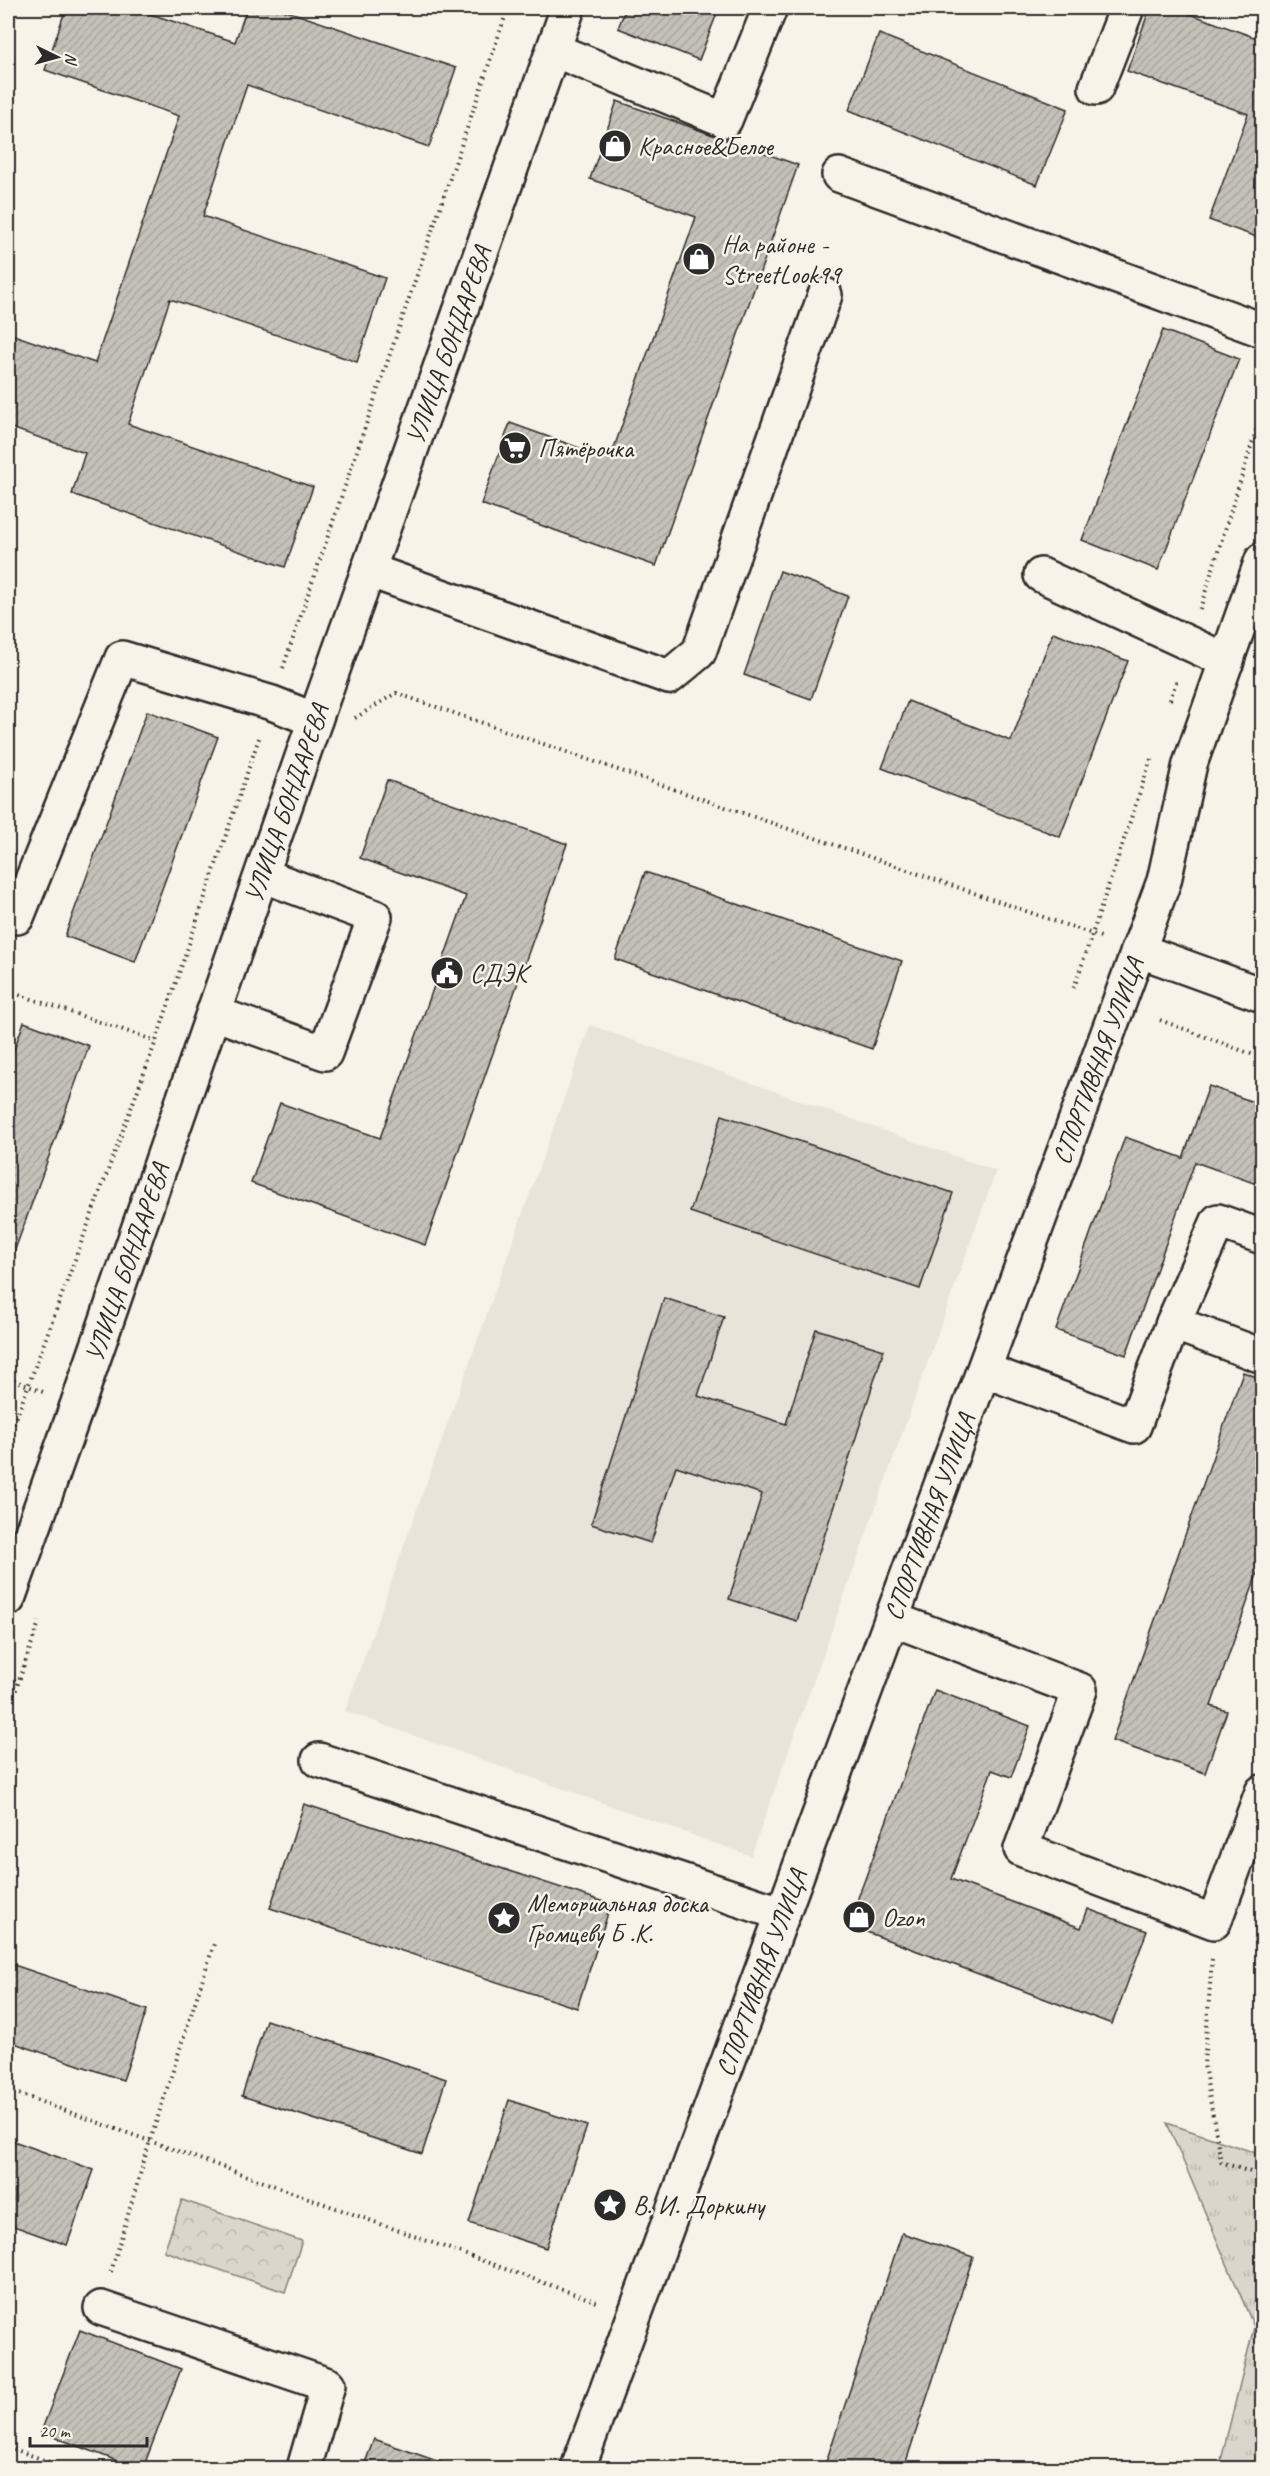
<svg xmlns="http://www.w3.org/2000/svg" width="1270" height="2476" font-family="Caveat,sans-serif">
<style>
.built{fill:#e8e4da}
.grass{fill:url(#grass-tufts);stroke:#82807c;stroke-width:1.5}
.park{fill:url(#park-crowns);stroke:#82807c;stroke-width:1.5}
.building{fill:url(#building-hatch);stroke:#2b2b2b;stroke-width:1.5}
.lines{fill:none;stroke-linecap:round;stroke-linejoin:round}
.minor-casing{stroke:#2b2b2b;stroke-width:38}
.path{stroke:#2b2b2b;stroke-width:4;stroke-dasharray:1.5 4.5;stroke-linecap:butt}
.minor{stroke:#f7f3e8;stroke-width:33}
.labels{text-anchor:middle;stroke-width:5;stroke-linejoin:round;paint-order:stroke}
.poi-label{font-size:26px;fill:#2b2b2b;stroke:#f7f3e8;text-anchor:start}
.street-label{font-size:26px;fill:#2b2b2b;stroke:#f7f3e8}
</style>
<defs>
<pattern id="grass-tufts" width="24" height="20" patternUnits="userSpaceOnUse" patternTransform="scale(1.5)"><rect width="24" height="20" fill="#dad6cc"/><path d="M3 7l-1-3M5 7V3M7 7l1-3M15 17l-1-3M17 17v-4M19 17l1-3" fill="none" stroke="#bbb8af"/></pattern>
<pattern id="park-crowns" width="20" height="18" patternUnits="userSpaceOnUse" patternTransform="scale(1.5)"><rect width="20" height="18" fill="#dad6cc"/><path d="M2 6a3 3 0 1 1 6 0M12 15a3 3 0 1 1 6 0" fill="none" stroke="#bbb8af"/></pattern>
<pattern id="building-hatch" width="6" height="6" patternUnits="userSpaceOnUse" patternTransform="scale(1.5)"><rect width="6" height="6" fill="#c4c1b9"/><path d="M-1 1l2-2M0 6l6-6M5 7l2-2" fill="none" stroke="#a9a69f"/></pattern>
</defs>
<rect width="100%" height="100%" fill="#f7f3e8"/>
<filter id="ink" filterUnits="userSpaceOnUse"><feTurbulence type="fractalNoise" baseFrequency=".0167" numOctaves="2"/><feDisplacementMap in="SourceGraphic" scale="12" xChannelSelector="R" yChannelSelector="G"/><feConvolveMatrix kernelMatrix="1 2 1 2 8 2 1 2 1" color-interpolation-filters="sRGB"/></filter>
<g filter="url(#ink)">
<path class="built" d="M590 1025 996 1171 751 1856 345 1711Z"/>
<path class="grass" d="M1167 2123 1262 2155V2468H1219L1254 2327Z"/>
<path class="park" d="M182 2200 302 2241 285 2292 164 2251Z"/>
<g class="building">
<path d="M66 8H133L235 42 247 8H278L456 68 429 147 247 85 203 216 385 278 357 362 170 299 128 424 313 487 285 567 72 494 85 453 8 427V333L95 363 179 116 45 70Z"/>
<path d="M626 8H719L699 60 618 28Z"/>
<path d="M1150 8H1174L1262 40V239L1209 220 1248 114 1127 71Z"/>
<path d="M879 34 1068 109 1037 185 849 110Z"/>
<path d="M617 101 798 165 656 566 481 504 510 423 610 459 696 217 590 179Z"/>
<path d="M1163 330 1239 359 1158 570 1082 540Z"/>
<path d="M780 571 848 596 811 699 744 675Z"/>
<path d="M1053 632 1128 661 1060 837 882 768 908 701 1011 741Z"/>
<path d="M147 711 218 737 135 962 65 936Z"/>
<path d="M387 780 567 844 425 1245 251 1183 280 1103 380 1138 466 896 360 858Z"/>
<path d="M645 872 902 961 872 1049 615 959Z"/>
<path d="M24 1022 89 1046 8 1269V1066Z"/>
<path d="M1209 1086 1262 1105V1186L1195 1162 1126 1355 1056 1330 1125 1137 1183 1158Z"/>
<path d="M722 1115 953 1193 920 1289 690 1212Z"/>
<path d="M664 1298 724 1317 698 1396 786 1424 816 1329 884 1350 797 1621 729 1599 762 1494 676 1466 651 1543 591 1524Z"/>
<path d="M1243 1372 1262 1379V1560L1211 1706 1227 1711 1205 1773 1112 1741Z"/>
<path d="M935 1690 1030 1726 1011 1777 992 1770 951 1879 1081 1928 1088 1909 1147 1931 1112 2024 848 1925Z"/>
<path d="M304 1804 611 1904 577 2008 270 1908Z"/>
<path d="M8 1963 147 2010 123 2080 8 2041Z"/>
<path d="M266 2020 446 2079 422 2154 242 2096Z"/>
<path d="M509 2100 587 2126 546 2248 469 2223Z"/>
<path d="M8 2139 94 2170 67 2245 8 2224Z"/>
<path d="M902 2233 973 2257 904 2468H824Z"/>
<path d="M80 2330 181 2369 143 2468H136L41 2432Z"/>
<path d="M374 2439 457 2468H363Z"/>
</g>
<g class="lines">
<defs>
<g id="minor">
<path d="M554 50 725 120 770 8"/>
<path d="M1096 88 1127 8"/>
<path d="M839 175 1262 330"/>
<path d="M368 570 669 677 699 652 825 295"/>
<path d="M1041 575 1227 661"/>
<path d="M17 917 122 658 272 703 315 720"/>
<path d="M1138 950 1262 995"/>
<path d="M214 1013 325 1053 375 917 262 875"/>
<path d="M1173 1323 1218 1221 1262 1237"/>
<path d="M984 1370 1134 1426 1173 1323 1262 1356"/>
<path id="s1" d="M8 1599 78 1403 315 720 568 8"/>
<path d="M892 1619 1080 1690 1021 1849 1214 1922 1262 1792"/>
<path d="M319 1760 783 1914"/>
<path d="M101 2308 328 2385 304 2468"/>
<path id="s2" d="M578 2468 1164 881 1190 764 1262 560"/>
</g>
</defs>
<use href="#minor" class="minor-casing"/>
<g class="path">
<path d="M1200 609 1262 412"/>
<path d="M283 668 508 8"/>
<path d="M1170 700 1177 679"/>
<path d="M355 718 396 693 1104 938"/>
<path d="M1074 988 1151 759"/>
<path d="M8 991 156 1041"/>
<path d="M1160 1020 1262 1058"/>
<path d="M8 1378 43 1392"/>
<path d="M8 1440 156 1041 259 738"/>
<path d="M8 1713 39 1622"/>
<path d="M1212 1959 1204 2065 1221 2162 1262 2176"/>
<path d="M8 2090 600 2303"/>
<path d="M111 2272 150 2141 215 1941"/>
<path d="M8 2447 66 2468"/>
</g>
<use href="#minor" class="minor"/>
</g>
</g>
<defs>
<symbol id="shop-disc" viewBox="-11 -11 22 22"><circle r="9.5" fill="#2b2b2b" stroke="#f7f3e8"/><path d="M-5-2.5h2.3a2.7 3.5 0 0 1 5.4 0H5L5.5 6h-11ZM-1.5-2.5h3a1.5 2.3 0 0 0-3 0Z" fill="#fff"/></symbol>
<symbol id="supermarket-disc" viewBox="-11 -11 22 22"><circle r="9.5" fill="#2b2b2b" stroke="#f7f3e8"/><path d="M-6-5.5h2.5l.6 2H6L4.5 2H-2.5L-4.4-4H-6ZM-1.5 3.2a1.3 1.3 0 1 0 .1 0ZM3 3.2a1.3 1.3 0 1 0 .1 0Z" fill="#fff"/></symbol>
<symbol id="civic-disc" viewBox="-11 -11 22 22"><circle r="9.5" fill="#2b2b2b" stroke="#f7f3e8"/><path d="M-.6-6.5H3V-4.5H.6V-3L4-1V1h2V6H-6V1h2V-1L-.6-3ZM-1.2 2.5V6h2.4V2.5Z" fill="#fff"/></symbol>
<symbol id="sight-disc" viewBox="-11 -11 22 22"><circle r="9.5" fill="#2b2b2b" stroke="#f7f3e8"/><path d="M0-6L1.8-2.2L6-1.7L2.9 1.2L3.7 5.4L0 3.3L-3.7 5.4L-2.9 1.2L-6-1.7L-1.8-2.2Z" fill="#fff"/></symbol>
</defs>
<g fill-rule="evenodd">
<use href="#shop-disc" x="596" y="127" width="38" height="38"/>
<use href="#shop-disc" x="680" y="240" width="38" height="38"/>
<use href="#supermarket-disc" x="496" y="429" width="38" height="38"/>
<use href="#civic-disc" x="428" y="954" width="38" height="38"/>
<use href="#shop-disc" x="840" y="1898" width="38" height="38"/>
<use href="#sight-disc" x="485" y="1899" width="38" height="38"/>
<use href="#sight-disc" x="591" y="2186" width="38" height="38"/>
</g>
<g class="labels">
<g class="poi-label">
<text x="638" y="155">Красное&amp;Белое</text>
<text x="722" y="253">На районе -<tspan x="722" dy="30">StreetLook99</tspan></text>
<text x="538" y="457">Пятёрочка</text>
<text x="470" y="982">СДЭК</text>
<text x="527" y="1912">Мемориальная доска<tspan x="527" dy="30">Громцеву Б .К.</tspan></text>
<text x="882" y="1926">Ozon</text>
<text x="633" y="2214">В. И. Доркину</text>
</g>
<g class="street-label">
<text dy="9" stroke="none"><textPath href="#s1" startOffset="1329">УЛИЦА БОНДАРЕВА</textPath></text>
<text dy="9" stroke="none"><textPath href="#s1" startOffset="843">УЛИЦА БОНДАРЕВА</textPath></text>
<text dy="9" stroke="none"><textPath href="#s2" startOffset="1500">СПОРТИВНАЯ УЛИЦА</textPath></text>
<text dy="9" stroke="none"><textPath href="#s1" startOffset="357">УЛИЦА БОНДАРЕВА</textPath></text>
<text dy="9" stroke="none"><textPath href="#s2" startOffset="1014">СПОРТИВНАЯ УЛИЦА</textPath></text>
<text dy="9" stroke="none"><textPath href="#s2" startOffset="528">СПОРТИВНАЯ УЛИЦА</textPath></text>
</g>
</g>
<rect width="1270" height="2476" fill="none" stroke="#f7f3e8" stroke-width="30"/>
<rect x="15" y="15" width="1240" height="2446" fill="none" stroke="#2b2b2b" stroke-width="2" filter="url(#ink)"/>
<g transform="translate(57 57) rotate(95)" stroke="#f7f3e8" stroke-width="4.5" paint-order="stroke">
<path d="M0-4.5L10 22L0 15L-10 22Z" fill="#2b2b2b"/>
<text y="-9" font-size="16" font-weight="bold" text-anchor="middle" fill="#2b2b2b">N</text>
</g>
<path d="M30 2437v9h117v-9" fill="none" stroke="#2b2b2b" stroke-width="3"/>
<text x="39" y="2437" font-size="18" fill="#2b2b2b" stroke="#f7f3e8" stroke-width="4.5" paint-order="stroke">20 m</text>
</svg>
